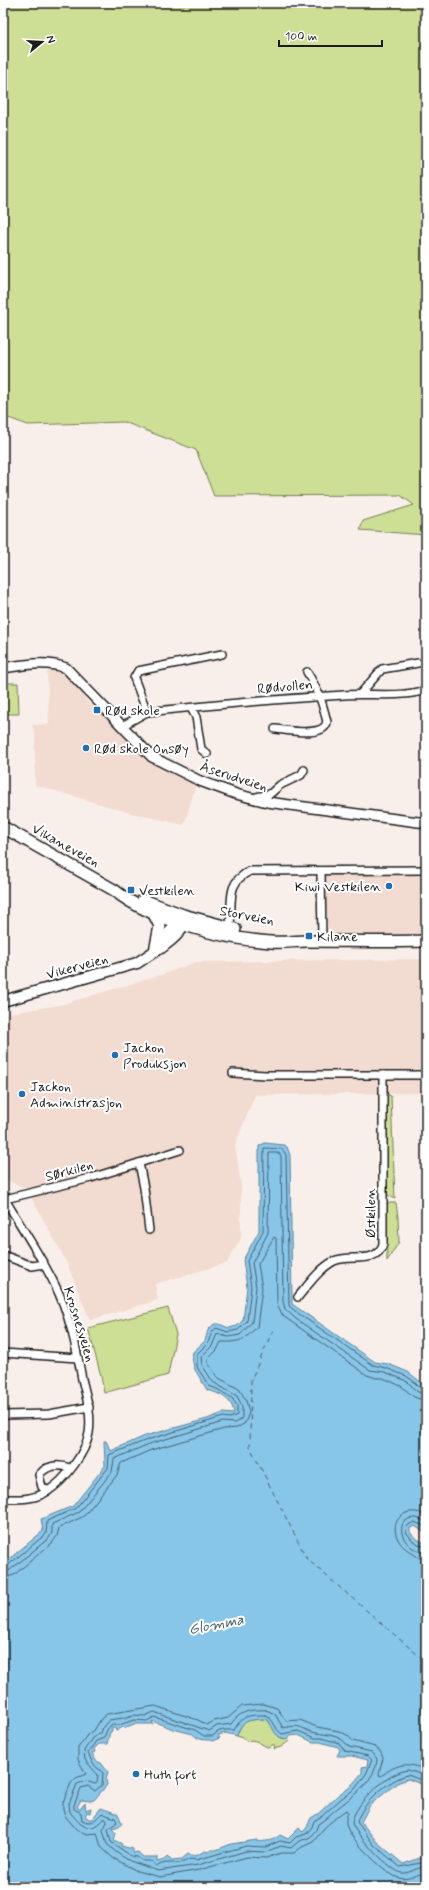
<svg xmlns="http://www.w3.org/2000/svg" width="429" height="1890" font-family="Mynerve,sans-serif">
<style>
.built{fill:#f2dbd0}
.green{fill:#cddf94;stroke:#747e58}
.water{fill:#88c6e9;stroke:#5d8297;fill-rule:evenodd}
.lines{fill:none;stroke-linecap:round;stroke-linejoin:round}
.shore{stroke:#47606e;stroke-width:1}
.ferry{stroke:#47606e;stroke-width:1;stroke-dasharray:5 4;stroke-linecap:butt}
.minor-casing{stroke:#1c1c1c;stroke-width:10}
.tertiary-casing{stroke:#1c1c1c;stroke-width:12}
.secondary-casing{stroke:#1c1c1c;stroke-width:13}
.primary-casing{stroke:#1c1c1c;stroke-width:14}
.minor{stroke:#fff;stroke-width:7}
.tertiary{stroke:#fff;stroke-width:9}
.secondary{stroke:#fff;stroke-width:10}
.primary{stroke:#fff;stroke-width:11}
.poi-dot{fill:#1f6fb2;stroke:#fff;stroke-width:1.5}
.labels{text-anchor:middle;stroke-width:4;stroke-linejoin:round;paint-order:stroke}
.street-label{font-size:14px;fill:#1c1c1c;stroke:#fff}
.poi-label{font-size:14px;fill:#1c1c1c;stroke:#fff;text-anchor:start}
.water-label{font-size:15px;font-style:italic;fill:#47606e;stroke:#fff}
</style>
<rect width="100%" height="100%" fill="#f9efea"/>
<filter id="ink" filterUnits="userSpaceOnUse"><feTurbulence type="fractalNoise" baseFrequency=".025" numOctaves="2"/><feDisplacementMap in="SourceGraphic" scale="8" xChannelSelector="R" yChannelSelector="G"/><feConvolveMatrix kernelMatrix="1 2 1 2 8 2 1 2 1" color-interpolation-filters="sRGB"/></filter>
<g filter="url(#ink)">
<g class="built">
<path d="M53 670 71 679 78 686 87 701 103 715 149 761 196 785 184 825 127 812 35 785V734L32 725 49 724 47 672Z"/>
<path d="M326 867H426V935H337L328 928 325 898Z"/>
<path d="M426 959V1093L255 1095 235 1145 241 1185V1238L227 1263 155 1284 158 1300 90 1320 66 1261 26 1188 6 1180 3 1175V1014L60 1005 164 974 196 962Z"/>
</g>
<g class="green">
<path d="M3 3H426V535L360 530 363 521 414 505 400 495 214 496 196 450 124 422 28 425 3 416Z"/>
<path d="M4 683H18L19 714H4Z"/>
<path d="M387 1094 391 1096 395 1199 386 1194Z"/>
<path d="M390 1203H396L398 1217 399 1242 387 1261 386 1205Z"/>
<path d="M168 1308 176 1334 168 1375 104 1393 101 1376 88 1328Z"/>
<path d="M264 1719C276 1723 271 1739 288 1739L289 1741 281 1747 274 1749 275 1745H272L269 1748 256 1741 250 1740 248 1742 243 1738 237 1736C242 1719 248 1720 264 1719Z"/>
</g>
<path class="water" d="M265 1143 284 1145 287 1147 290 1155 292 1304 375 1362 388 1364 408 1372 426 1386V1534L415 1526 410 1528V1532L415 1538 426 1544V1786L408 1779 397 1783 370 1805 361 1822 377 1842 403 1864 423 1857 426 1859V1887H3V1564L43 1531 41 1519 73 1506 105 1466 104 1441H106L111 1451 145 1436 207 1419 223 1413 234 1414C233 1399 219 1393 207 1390L194 1368 192 1356 193 1352 205 1341 208 1330 214 1324H219L229 1328 237 1326 243 1320 247 1287 243 1260 259 1231V1146ZM264 1719 268 1720C274 1729 275 1739 288 1739L290 1736 298 1735 313 1742H320L338 1747 340 1750 337 1756H352L368 1760 367 1766 362 1767V1773L349 1788 339 1794 319 1813 311 1818C308 1823 308 1829 302 1832L299 1828 288 1839 280 1835C274 1841 266 1841 257 1842V1840L231 1844 216 1850H212L208 1852 205 1851 195 1856 188 1854 182 1859 171 1860 167 1857 164 1860 157 1862V1857H143L138 1852 133 1853V1849L121 1846 122 1844 114 1840 116 1833 112 1829 119 1827 122 1823 118 1814 101 1808 92 1819H89L85 1816 87 1812 90 1813 91 1808 86 1810 85 1803 80 1809 77 1807 81 1800 90 1801 94 1800 107 1785 106 1779 108 1772 101 1763 96 1761 92 1753 95 1752 94 1749 99 1744H107L110 1732 112 1731V1728H115L116 1731 123 1727 124 1728 134 1724H153L152 1721 173 1729 193 1734C197 1740 205 1740 210 1740L212 1741 220 1738 218 1735 226 1733 237 1736C241 1720 249 1720 264 1719Z"/>
<g class="lines">
<g class="shore">
<path d="M426 1515C397 1501 381 1535 412 1553 416 1556 420 1559 426 1559"/>
<path d="M426 1522C417 1517 410 1516 403 1523 397 1537 412 1552 426 1553"/>
<path d="M426 1529 422 1525 414 1522 407 1526 406 1532 413 1541 426 1548"/>
<path d="M3 1567 7 1566 46 1534 47 1521 76 1508 108 1468 109 1455 147 1440 223 1417 230 1418 237 1415V1406L232 1398 217 1389 209 1386 197 1367V1354L208 1343 212 1332 216 1328 228 1332 238 1330 247 1321 251 1287 247 1261 263 1231 264 1148 282 1149 286 1155 289 1306 299 1314 373 1365 386 1368 406 1376 412 1380 419 1387 426 1390"/>
<path d="M3 1572 10 1570 49 1538 52 1533V1524L79 1512 112 1472 114 1459 149 1444 223 1422 235 1423 242 1418V1406L237 1396 213 1382 202 1365 201 1357 212 1346 217 1334 228 1337 240 1335 252 1322 256 1287 252 1263 268 1233 269 1153H279L281 1156 283 1301 285 1309 296 1319 370 1370 385 1372 404 1380 409 1383 416 1391 426 1395"/>
<path d="M3 1578 14 1575 53 1542 57 1536 59 1528 84 1516 117 1475 121 1463 151 1450 224 1429 237 1428 245 1423 249 1413 246 1400 239 1389 217 1377 208 1363V1359L217 1350 221 1342H231L243 1340 257 1327 262 1288 258 1264 274 1237 276 1238 277 1304 283 1316 367 1375 376 1378H383L401 1386 414 1397 426 1401"/>
<path d="M266 1710 275 1714 283 1728C304 1723 300 1730 316 1733 328 1735 341 1735 349 1747L372 1752 377 1759C377 1780 349 1799 335 1810 329 1815 325 1820 318 1824L316 1830 309 1838 299 1841 291 1848 281 1846 265 1852 246 1851 198 1865 158 1871 130 1861 117 1853 107 1844 103 1830 107 1822 106 1819H103C88 1836 80 1824 70 1812L69 1804 77 1784 86 1781 95 1784 97 1783 98 1775 85 1760 84 1751 92 1738 101 1733 103 1727 109 1720 123 1718 133 1715 145 1716 154 1712 209 1731 217 1726 231 1724C240 1711 251 1709 266 1710Z"/>
<path d="M265 1715C275 1719 274 1729 282 1734L298 1731 315 1738H321L339 1743 345 1751 368 1756 372 1760 366 1774 355 1789 342 1798 322 1816 314 1821 312 1827 306 1834 296 1837 290 1843 280 1841 266 1847 246 1846 196 1860 190 1859C182 1864 175 1863 167 1863 163 1863 160 1865 157 1866L151 1861H143L137 1857 131 1856 111 1842 108 1829 117 1822 115 1818 102 1813C95 1820 92 1825 82 1820L81 1813 74 1809V1805L81 1788 88 1786 95 1791 102 1785 103 1773 93 1764 88 1753 96 1741 104 1738 107 1730 111 1725H119L134 1720 147 1721 154 1717 195 1730 204 1736H213C219 1729 225 1730 234 1730 243 1715 248 1715 265 1715Z"/>
<path d="M426 1770C412 1764 402 1762 388 1771 385 1773 383 1775 380 1776L379 1774 383 1758 380 1751 375 1747 353 1741 347 1735 339 1731 317 1727 300 1720 286 1721 277 1708 263 1704 242 1706 228 1718 214 1721 207 1725 198 1720 155 1706 107 1714 101 1719 95 1729 87 1735 78 1748V1760L86 1774 76 1778 71 1783 63 1802V1810L65 1816 77 1830 87 1834 97 1833 101 1847 113 1858 137 1871 160 1877 199 1870 247 1857 266 1858 281 1853H294L302 1847 313 1842 324 1828 339 1815 346 1810 348 1813C346 1817 345 1822 347 1827 350 1839 388 1876 399 1878 409 1881 417 1873 426 1873"/>
<path d="M426 1776 408 1770C389 1772 354 1803 352 1823 354 1833 392 1872 402 1873 410 1874 418 1866 426 1867"/>
<path d="M426 1782 408 1775C389 1779 362 1803 357 1822L374 1845 400 1867 426 1862"/>
</g>
<path class="ferry" d="M273 1330 251 1380 250 1447 307 1559 426 1662"/>
<defs>
<g id="minor">
<path d="M361 693 382 669 418 663"/>
<path d="M191 708 196 717 201 749 207 754"/>
<path d="M147 712 134 678 138 671 222 654"/>
<path d="M122 726 147 712C212 705 278 699 344 695 371 693 400 698 426 690"/>
<path d="M275 729C287 730 324 738 327 722 322 701 318 690 307 672"/>
<path d="M252 798 270 794 280 785 301 775 304 770"/>
<path d="M321 871 322 942"/>
<path d="M230 925C233 902 225 883 250 871L426 870"/>
<path d="M233 1073 266 1075H426"/>
<path d="M139 1163 144 1188 149 1230"/>
<path d="M3 1196C20 1225 39 1253 54 1283 69 1312 76 1346 82 1379 86 1396 92 1414 89 1433 86 1453 65 1480 48 1491L42 1487 39 1475C47 1465 58 1464 70 1468"/>
<path d="M5 1199 91 1178 180 1150"/>
<path d="M3 1255 32 1266 44 1264"/>
<path d="M298 1297C309 1284 319 1269 334 1261 350 1253 376 1266 383 1244V1075"/>
<path d="M3 1353 78 1358"/>
<path d="M3 1415 49 1414 89 1407"/>
<path d="M3 1499C19 1499 34 1500 48 1491"/>
</g>
<path id="tertiary" d="M3 668C24 665 46 660 66 668L152 757 200 781 236 794 267 802 426 823"/>
<g id="secondary">
<path d="M161 948C172 940 185 931 183 917"/>
<path d="M3 1001 137 963 155 951 181 917"/>
</g>
<g id="primary">
<path d="M3 827 114 890C151 920 223 939 271 942 283 943 295 941 307 941 347 941 386 942 426 941"/>
<path d="M143 900 183 915 235 929"/>
<path d="M153 912 160 926 155 951"/>
</g>
</defs>
<use href="#minor" class="minor-casing"/>
<use href="#tertiary" class="tertiary-casing"/>
<use href="#secondary" class="secondary-casing"/>
<use href="#primary" class="primary-casing"/>
<use href="#minor" class="minor"/>
<use href="#tertiary" class="tertiary"/>
<use href="#secondary" class="secondary"/>
<use href="#primary" class="primary"/>
</g>
</g>
<g class="poi-dot">
<rect x="93" y="706" width="8" height="8" rx="2"/>
<circle cx="86" cy="748" r="4"/>
<circle cx="389" cy="886" r="4"/>
<rect x="127" y="886" width="8" height="8" rx="2"/>
<rect x="305" y="932" width="8" height="8" rx="2"/>
<circle cx="115" cy="1055" r="4"/>
<circle cx="22" cy="1094" r="4"/>
<circle cx="136" cy="1774" r="4"/>
</g>
<g class="labels">
<g class="street-label">
<text transform="translate(285 686) rotate(-5)" y="5">Rødvollen</text>
<text transform="translate(234 776) rotate(18)" y="5">Åserudveien</text>
<text transform="translate(66 845) rotate(29)" y="5">Vikaneveien</text>
<text transform="translate(247 915) rotate(11)" y="5">Storveien</text>
<text transform="translate(77 966) rotate(-15)" y="5">Vikerveien</text>
<text transform="translate(69 1170) rotate(-15)" y="5">Sørkilen</text>
<text transform="translate(370 1213) rotate(-90)" y="5">Østkilen</text>
<text transform="translate(80 1324) rotate(73)" y="5">Krosnesveien</text>
</g>
<g class="poi-label">
<text x="105" y="715">Rød skole</text>
<text x="94" y="753">Rød skole Onsøy</text>
<text x="381" y="891" text-anchor="end">Kiwi Vestkilen</text>
<text x="139" y="895">Vestkilen</text>
<text x="317" y="941">Kilane</text>
<text x="123" y="1052">Jackon<tspan x="123" dy="16">Produksjon</tspan></text>
<text x="30" y="1091">Jackon<tspan x="30" dy="16">Administrasjon</tspan></text>
<text x="144" y="1779">Huth fort</text>
</g>
<g class="water-label">
<text transform="translate(216 1624) rotate(-11)" y="5">Glomma</text>
</g>
</g>
<rect width="429" height="1890" fill="none" stroke="#fff" stroke-width="16"/>
<rect x="8" y="8" width="413" height="1874" fill="none" stroke="#1c1c1c" stroke-width="1.5" filter="url(#ink)"/>
<g transform="translate(42 42) rotate(72)" stroke="#ffffff" stroke-width="3" paint-order="stroke">
<path d="M0-3L7 15L0 10L-7 15Z" fill="#1c1c1c"/>
<text y="-6" font-size="11" font-weight="bold" text-anchor="middle" fill="#1c1c1c">N</text>
</g>
<path d="M279 40v6h103v-6" fill="none" stroke="#1c1c1c" stroke-width="2"/>
<text x="285" y="40" font-size="12" fill="#1c1c1c" stroke="#ffffff" stroke-width="3" paint-order="stroke">100 m</text>
</svg>
